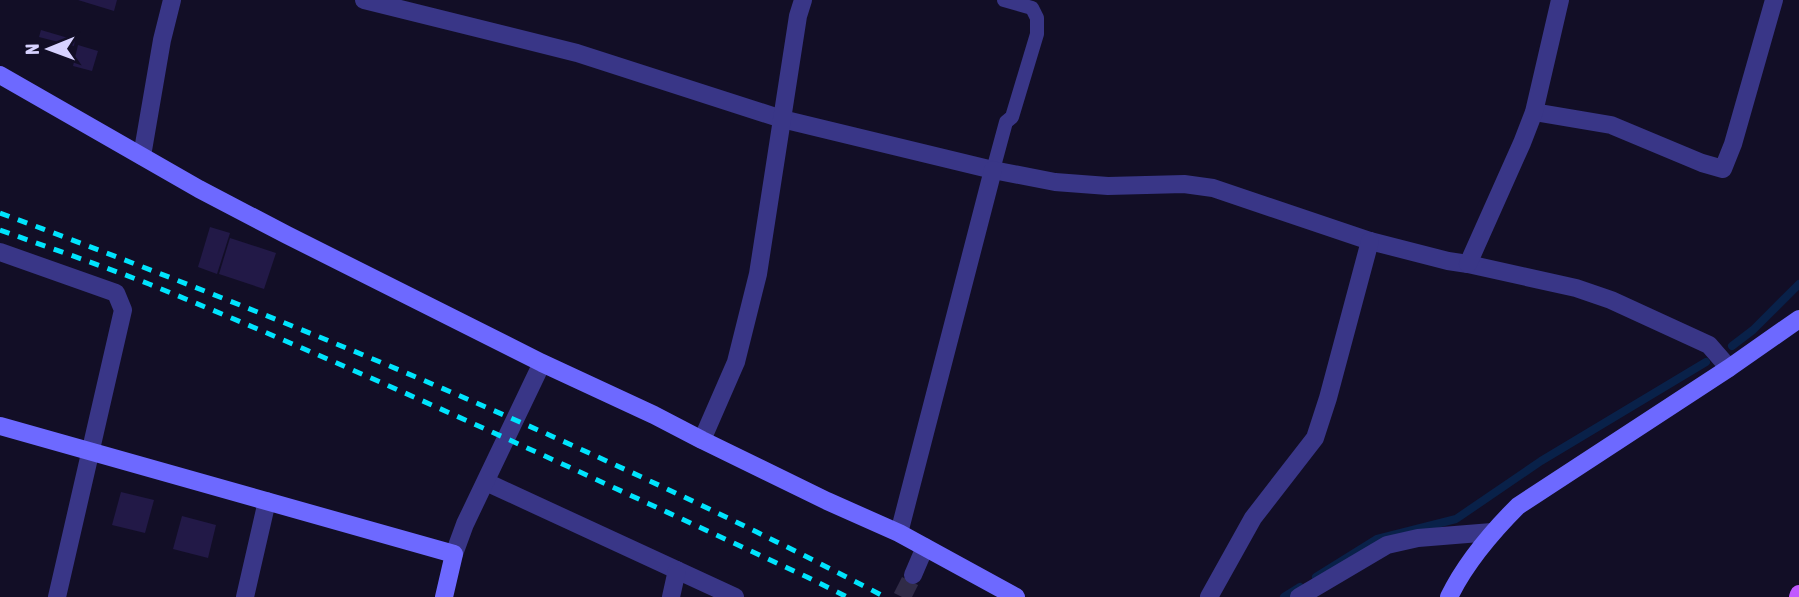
<svg xmlns="http://www.w3.org/2000/svg" width="1799" height="597" font-family="'Asap Condensed',sans-serif">
<style>
.lines{fill:none;stroke-linecap:round;stroke-linejoin:round}
.stream{stroke:#092149;stroke-width:8}
.building{fill:#221947}
.street-tunnel{stroke:#302b47;stroke-width:18;stroke-dasharray:18 9;stroke-linecap:butt}
.lane{stroke:#393687;stroke-width:14}
.street{stroke:#393687;stroke-width:18}
.secondary{stroke:#6d69ff;stroke-width:18}
.primary{stroke:#c159ff;stroke-width:18}
.rail{stroke:#00e4fd;stroke-width:5;stroke-dasharray:10 9;stroke-linecap:butt}
</style>
<rect width="100%" height="100%" fill="#120e26"/>
<g class="lines">
<g class="stream">
<path d="M1732 346 1753 330 1799 284"/>
<path d="M1316 577 1377 539 1456 519 1541 461 1706 362"/>
<path d="M1284 597 1300 587"/>
</g>
</g>
<g class="building">
<path d="M78 0H117L114 11Z"/>
<path d="M41 30 75 40 74 46 39 37Z"/>
<path d="M78 45 98 51 92 71 73 66Z"/>
<path d="M210 227 230 233 217 274 198 267Z"/>
<path d="M230 238 276 253 264 289 219 274Z"/>
<path d="M121 492 154 500 145 533 112 525Z"/>
<path d="M182 516 216 525 208 558 173 549Z"/>
</g>
<g class="lines">
<path class="street-tunnel" d="M902 597 913 575"/>
<path class="lane" d="M993 170 1006 122 1012 117 1037 34V18L1032 8 1004 0"/>
<g class="street">
<path d="M364 0 577 53 782 119 993 170 1055 182 1108 186 1184 184 1213 188 1370 241 1448 261 1468 264 1576 288 1611 300 1709 345 1729 368"/>
<path d="M1534 112 1611 125 1702 163 1723 169 1733 144 1774 0"/>
<path d="M142 156 162 40 172 0"/>
<path d="M0 252 116 293 123 310 57 597"/>
<path d="M1468 264 1522 143 1534 112 1560 0"/>
<path d="M702 440 736 362 758 274 798 16 803 0"/>
<path d="M486 482 735 597"/>
<path d="M899 533 993 170"/>
<path d="M454 554 465 524 542 363"/>
<path d="M913 575 925 547"/>
<path d="M245 597 267 501"/>
<path d="M671 597 677 570"/>
<path d="M1209 597 1253 518 1315 438 1328 398 1370 241"/>
<path d="M1299 597 1387 545 1418 538 1492 532"/>
</g>
<g class="secondary">
<path d="M0 75 199 189 287 235 542 363 654 415 702 440 827 501 899 533 1016 597"/>
<path d="M0 426 454 554 444 597"/>
<path d="M1449 597C1466 562 1491 533 1518 506L1729 368 1799 319"/>
</g>
<path class="primary" d="M1798 597 1799 594"/>
<g class="rail">
<path d="M0 213C302 325 600 448 885 597"/>
<path d="M0 230C50 248 100 265 149 284 371 374 589 476 807 577L847 597"/>
</g>
</g>
<g transform="translate(49 49) rotate(269)" stroke="#120e26" stroke-width="5" paint-order="stroke">
<path d="M0-5L12 26L0 18L-12 26Z" fill="#d7d2ff"/>
<text y="-10" font-size="19" font-weight="bold" text-anchor="middle" fill="#d7d2ff">N</text>
</g>
</svg>
